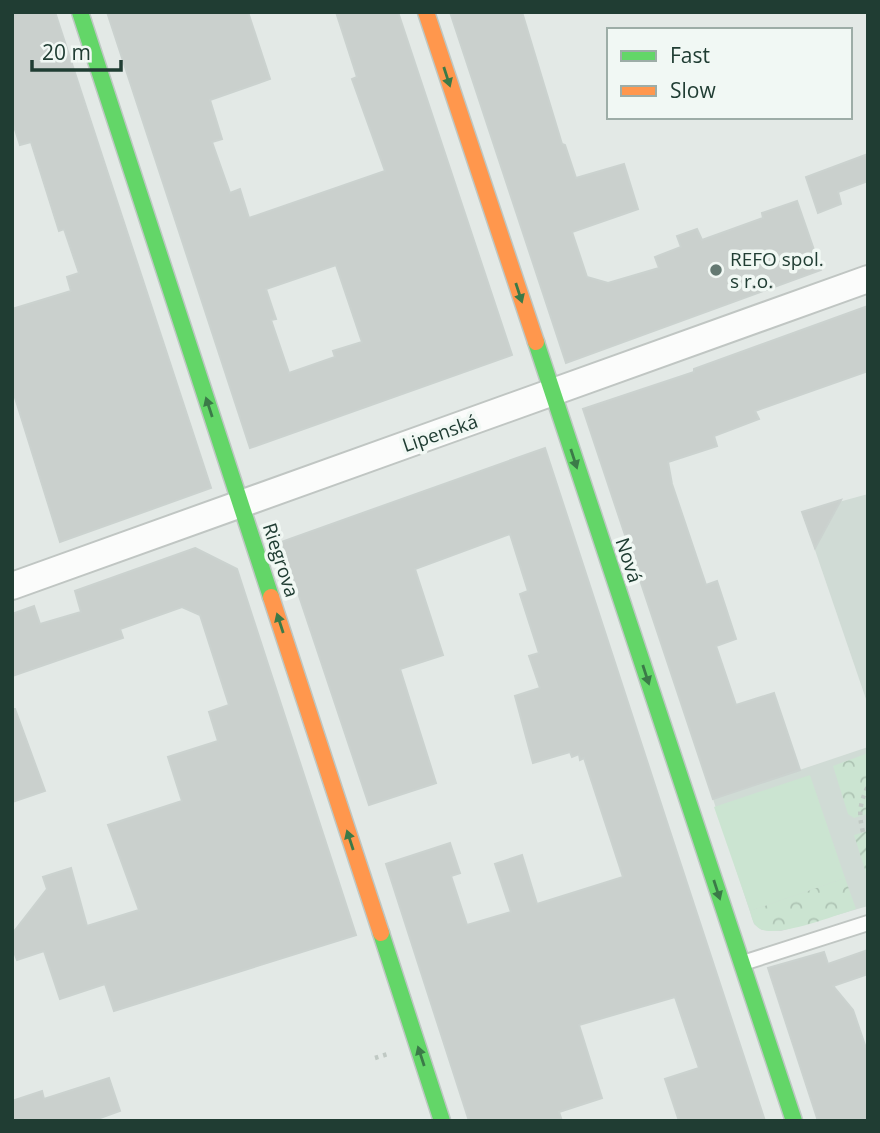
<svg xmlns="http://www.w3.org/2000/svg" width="880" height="1133" font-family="'Open Sans',sans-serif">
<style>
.built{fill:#d0dbd5}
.park{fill:url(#park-crowns)}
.garden{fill:url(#garden-furrows)}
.pitch{fill:#cbe4d1}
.building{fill:#cad0cd;stroke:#cbd2cf;stroke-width:2;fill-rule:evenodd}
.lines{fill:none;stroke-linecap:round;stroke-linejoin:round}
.lane-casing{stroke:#c0c6c3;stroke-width:18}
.street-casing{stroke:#c0c6c3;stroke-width:30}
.fast-casing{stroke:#bec7c3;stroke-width:19}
.slow-casing{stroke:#bec7c3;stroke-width:19}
.path{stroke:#c0c9c4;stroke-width:4.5;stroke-dasharray:3.5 5;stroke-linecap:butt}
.lane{stroke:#fbfcfb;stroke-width:14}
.street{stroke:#fbfcfb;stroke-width:26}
.fast{stroke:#63d668;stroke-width:16}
.slow{stroke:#ff974d;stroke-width:16}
.oneway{fill:#3b7a48}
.poi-dot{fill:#647972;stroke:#f1f8f4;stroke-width:2.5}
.labels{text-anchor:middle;stroke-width:7;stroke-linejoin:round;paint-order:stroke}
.poi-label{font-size:19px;fill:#203d33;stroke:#f1f8f4;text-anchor:start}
.street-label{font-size:19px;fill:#203d33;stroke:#f1f8f4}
</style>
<defs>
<pattern id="park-crowns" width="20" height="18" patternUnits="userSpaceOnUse" patternTransform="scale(1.75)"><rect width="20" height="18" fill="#cbe4d1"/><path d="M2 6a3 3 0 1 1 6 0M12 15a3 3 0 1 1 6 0" fill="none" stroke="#aec4b4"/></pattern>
<pattern id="garden-furrows" width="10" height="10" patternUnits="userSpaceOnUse" patternTransform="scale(1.75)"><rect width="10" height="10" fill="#cbe4d1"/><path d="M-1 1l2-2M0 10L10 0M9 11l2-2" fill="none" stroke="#aec4b4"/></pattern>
</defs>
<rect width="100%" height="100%" fill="#e3e9e6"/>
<g class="built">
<path d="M868 494V705L802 512Z"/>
<path d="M868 747V906L781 931 762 930 754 924 713 799Z"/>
</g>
<g class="park">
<path d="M868 753 867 814 854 818 848 814 833 766Z"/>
<path d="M845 878 856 909C836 915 778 938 760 929 753 925 752 918 750 911Z"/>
</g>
<path class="garden" d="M868 831V879L854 835Z"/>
<path class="pitch" d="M810 775 845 878 750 911 714 807Z"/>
<g class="building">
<path d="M12 12H55L211 488 60 542 12 388V309L71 291 67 277 79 273 64 229 59 231 31 142 20 145 12 120Z"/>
<path d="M107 12H248L270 79 210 100 222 139 212 142 230 193 240 189 249 218 385 171 352 79 357 77 336 12H398L512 355 250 448ZM336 265 362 342 333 351 335 357 289 373 271 320 276 319 266 289Z"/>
<path d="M450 12H522L562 144 565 145 576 178 624 164 638 209 572 232 587 277 608 283 659 268 655 257 681 247 677 236 697 229 702 240 763 218 762 213 797 201 821 270 566 363Z"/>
<path d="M868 154V181L838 192 841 204 818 213 806 177Z"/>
<path d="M868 306V371L755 411 759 419 714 436 717 446 668 462 672 484 706 585 717 581 736 639 716 646 736 705 774 693 800 770 713 799 583 409 694 372V369Z"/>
<path d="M545 448 663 810 765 1121H679L665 1079 699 1068 675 997 579 1025 602 1098 559 1112 562 1121H469L386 864 450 843 460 873 451 876 467 925 511 912 495 864 522 855 537 904 623 877 584 758 580 760 579 754 572 757 570 752 533 763 515 696 540 688 529 656 539 653 520 594 528 591 510 534 415 569 443 655 400 669 436 783 369 805 281 542Z"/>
<path d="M841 500 815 548 802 512Z"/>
<path d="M195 548 237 569 356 935 114 1011 105 984 60 999 44 951 17 960 12 946V934L47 889 43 877 71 868 87 926 139 910 108 825 182 801 168 757 218 741 209 712 229 705 200 615 182 607 120 629 123 638 12 676V614L34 606 40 624 81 612 75 591Z"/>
<path d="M12 709H15L45 791 12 802Z"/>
<path d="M868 950V974L833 986 853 1010 868 1054V1121H818L768 968 824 952 828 964Z"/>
<path d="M109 1078 120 1111 92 1121H12V1101L42 1091 44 1099Z"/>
</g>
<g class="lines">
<defs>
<path id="lane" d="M743 963 868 923"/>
<path id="street" d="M12 586C297 482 583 383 868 279"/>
<g id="fast">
<path d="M80 12 271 597"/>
<path d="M536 342 794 1121"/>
<path d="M381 933 442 1121"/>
</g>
<g id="slow">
<path d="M426 12 536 342"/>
<path d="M271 597 381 933"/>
</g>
</defs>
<use href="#lane" class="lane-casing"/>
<use href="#street" class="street-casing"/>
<use href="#fast" class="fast-casing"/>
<use href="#slow" class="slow-casing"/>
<g class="path">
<path d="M863 832C858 813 860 803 868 786"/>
<path d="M375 1058 388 1054"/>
</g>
<use href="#lane" class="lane"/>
<use href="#street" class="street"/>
<use href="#fast" class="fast"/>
<use href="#slow" class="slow"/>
</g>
<defs><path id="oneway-solid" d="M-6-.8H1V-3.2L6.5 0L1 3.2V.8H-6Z" transform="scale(1.75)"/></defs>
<g class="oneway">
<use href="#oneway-solid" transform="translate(447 77) rotate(72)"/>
<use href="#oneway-solid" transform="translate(519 293) rotate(72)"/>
<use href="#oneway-solid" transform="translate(209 407) rotate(-108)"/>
<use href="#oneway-solid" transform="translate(574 459) rotate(72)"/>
<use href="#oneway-solid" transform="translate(280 623) rotate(-108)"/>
<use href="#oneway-solid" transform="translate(646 675) rotate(72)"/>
<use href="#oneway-solid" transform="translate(350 840) rotate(-108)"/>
<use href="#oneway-solid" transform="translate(717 890) rotate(72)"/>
<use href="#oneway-solid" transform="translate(421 1056) rotate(-108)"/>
</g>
<circle class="poi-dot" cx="716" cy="270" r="7"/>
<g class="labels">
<g class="poi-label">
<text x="730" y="266">REFO spol.<tspan x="730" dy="22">s r.o.</tspan></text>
</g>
<g class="street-label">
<text transform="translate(440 433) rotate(-19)" y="7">Lipenská</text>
<text transform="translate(281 560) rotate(72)" y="7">Riegrova</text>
<text transform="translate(629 560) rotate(72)" y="7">Nová</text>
</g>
</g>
<rect width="880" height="1133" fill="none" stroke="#203d33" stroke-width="28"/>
<rect x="607" y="28" width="245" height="91" fill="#f1f8f4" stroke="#9dada7" stroke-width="2"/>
<rect x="621" y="51" width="35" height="10" fill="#63d668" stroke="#9dada7" stroke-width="2"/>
<text x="670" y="63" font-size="21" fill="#203d33">Fast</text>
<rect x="621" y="86" width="35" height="10" fill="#ff974d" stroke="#9dada7" stroke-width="2"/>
<text x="670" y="98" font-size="21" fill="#203d33">Slow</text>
<path d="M32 60v10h89v-10" fill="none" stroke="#203d33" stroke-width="3.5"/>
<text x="42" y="60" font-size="21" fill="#203d33" stroke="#f1f8f4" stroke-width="5" paint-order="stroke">20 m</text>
</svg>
